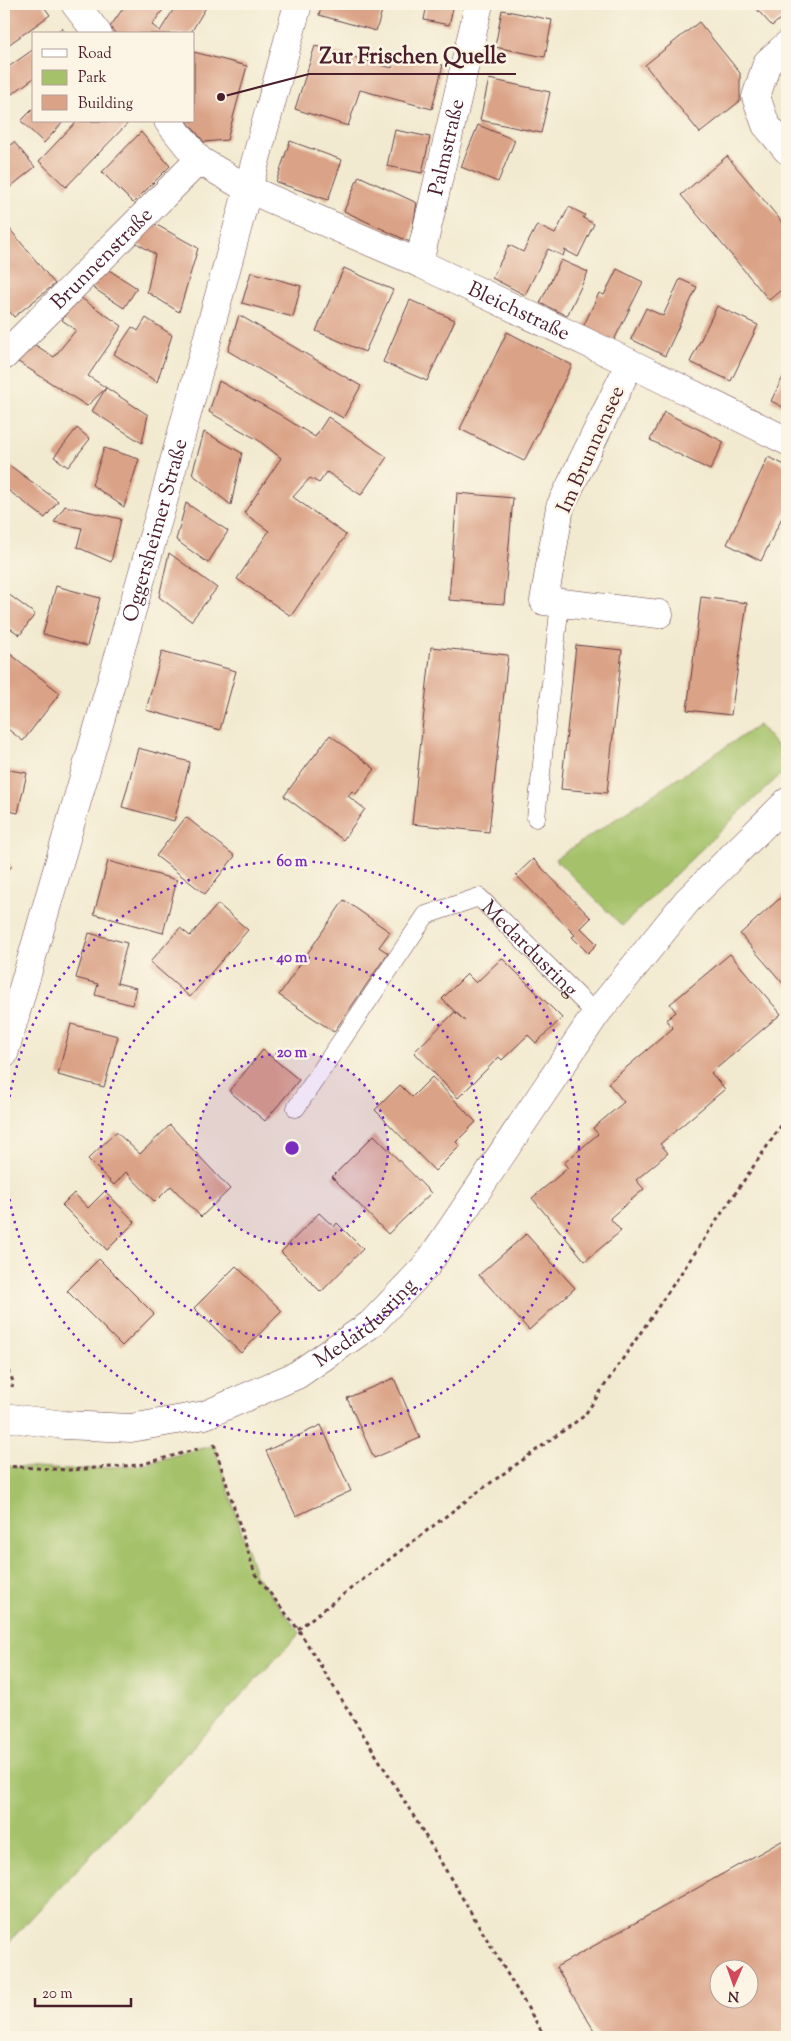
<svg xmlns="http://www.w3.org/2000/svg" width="791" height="2041" font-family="'Sorts Mill Goudy',serif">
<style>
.green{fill:#a5c26a;stroke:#78704a}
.building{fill:#daa286;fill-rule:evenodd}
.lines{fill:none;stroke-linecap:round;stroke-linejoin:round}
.service-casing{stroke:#633d44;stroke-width:19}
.minor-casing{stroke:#633d44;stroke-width:29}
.tertiary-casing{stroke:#633d44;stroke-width:29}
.path{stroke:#633d44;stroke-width:3;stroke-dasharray:4 4;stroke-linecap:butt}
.service{stroke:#fff;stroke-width:18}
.minor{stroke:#fff;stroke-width:28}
.tertiary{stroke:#fff;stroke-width:28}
.ring{fill:none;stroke:#7b2cbf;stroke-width:2.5;stroke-dasharray:2.5 5}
.labels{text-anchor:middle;stroke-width:5;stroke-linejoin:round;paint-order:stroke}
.street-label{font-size:21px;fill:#4a1f2b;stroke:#fcf5e5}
.centre{fill:#7b2cbf;stroke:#fcf5e5;stroke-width:2.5}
.ring-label{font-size:15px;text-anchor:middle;font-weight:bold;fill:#7b2cbf;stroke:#fcf5e5;stroke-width:5;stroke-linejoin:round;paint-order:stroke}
.leader{fill:none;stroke:#4a1f2b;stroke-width:2}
.callout-dot{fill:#4a1f2b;stroke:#fcf5e5;stroke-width:2}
.callout-label{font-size:22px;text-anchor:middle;font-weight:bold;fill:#4a1f2b;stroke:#fcf5e5;stroke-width:5;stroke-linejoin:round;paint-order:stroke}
</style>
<rect width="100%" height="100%" fill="#fcf5e5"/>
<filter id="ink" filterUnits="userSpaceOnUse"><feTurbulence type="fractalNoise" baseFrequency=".02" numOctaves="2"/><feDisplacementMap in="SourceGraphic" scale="10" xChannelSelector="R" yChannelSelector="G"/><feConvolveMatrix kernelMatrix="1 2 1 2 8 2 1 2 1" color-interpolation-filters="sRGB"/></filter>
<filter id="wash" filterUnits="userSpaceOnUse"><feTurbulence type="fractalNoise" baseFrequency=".0096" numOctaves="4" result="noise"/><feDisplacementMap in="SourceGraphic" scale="20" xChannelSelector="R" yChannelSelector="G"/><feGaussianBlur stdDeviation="1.12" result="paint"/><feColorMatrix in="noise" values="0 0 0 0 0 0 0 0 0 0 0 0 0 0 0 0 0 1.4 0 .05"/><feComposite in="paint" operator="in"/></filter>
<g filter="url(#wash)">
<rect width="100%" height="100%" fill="#f2ead0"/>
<g class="green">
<path d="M759 725 787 758V769L741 811 622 926 555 859Z"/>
<path d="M214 1445 255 1574 300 1633 4 1947V1466L69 1470 139 1465Z"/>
</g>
<g id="blocks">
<g class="building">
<path d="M16 4H42L50 15 4 48V12Z"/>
<path d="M103 4H113L109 9Z"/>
<path d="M126 4H167L152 25 160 31 177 4H208L190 34H116L110 27Z"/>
<path d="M322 4H384L376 31 319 15Z"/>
<path d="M427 4H454L449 25 424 20Z"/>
<path d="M752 4H787V13L772 26Z"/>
<path d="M502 10 552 20 545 57 495 47Z"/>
<path d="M699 22 740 73V101L700 133 645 65Z"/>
<path d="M62 28 66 34H54Z"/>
<path d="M315 46 392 68 395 53 443 65 432 109 360 90 348 126 295 109Z"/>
<path d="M34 49V78L12 94 4 82V70Z"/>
<path d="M194 52 247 66 227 140 204 142 187 121H194Z"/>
<path d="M489 79 550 92 541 133 480 120Z"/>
<path d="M34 108V121H64L44 143 21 121Z"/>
<path d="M77 121H130L66 187 39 161Z"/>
<path d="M478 125 515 140 498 182 461 167Z"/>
<path d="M395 130 430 137 422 173 387 166Z"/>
<path d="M141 132 170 166 133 203 102 172Z"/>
<path d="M290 141 342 160 328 200 276 182Z"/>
<path d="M14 142 35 167 4 192V150Z"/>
<path d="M727 156 787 228V285L769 300 681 195Z"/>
<path d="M359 176 417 203 410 242 344 211Z"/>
<path d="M569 207 585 215 583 218 594 224 578 257 565 250 563 256 548 249 525 295 492 278 509 245 523 252 537 225 555 234Z"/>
<path d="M146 219 198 248 179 312 147 292 155 254 128 238Z"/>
<path d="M4 222 55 284 14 317 4 305Z"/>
<path d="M561 260 588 272 567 316 540 303Z"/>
<path d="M101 265 137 288 124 308 84 282Z"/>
<path d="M344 268 393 290 365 352 316 331Z"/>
<path d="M617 269 643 282 613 342 583 327 599 293 604 295Z"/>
<path d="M251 272 301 286 293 317 242 303Z"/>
<path d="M680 279 697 287 665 356 631 339 646 308 663 316Z"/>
<path d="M78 296 122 326 88 376 148 415 142 443 92 411 106 388 87 406 12 358 29 341 54 357 76 330 62 320Z"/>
<path d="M410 300 455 320 427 381 383 362Z"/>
<path d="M717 306 758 325 731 381 690 362Z"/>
<path d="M239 315 361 386 343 418 228 351Z"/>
<path d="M146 318 172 335 157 382 114 354 132 327 138 331Z"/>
<path d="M507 332 572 365 524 461 460 429Z"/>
<path d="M787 369V409L771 401Z"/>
<path d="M219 381 277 413 315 437 328 417 387 457 361 495 327 472 319 483 310 478 293 497 346 535 291 616 237 579 269 531 244 513 281 458 258 440 209 412Z"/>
<path d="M664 412 724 442 710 470 650 440Z"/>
<path d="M77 428 90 439 68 467 54 457Z"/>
<path d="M204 432 242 453 231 505 192 474Z"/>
<path d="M104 448 139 459 124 507 92 485Z"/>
<path d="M768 457 787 466V507L761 561 727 544Z"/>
<path d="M5 462 58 501 45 518 4 487V465Z"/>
<path d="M457 493 513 498 504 604 449 600Z"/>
<path d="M186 503 228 531 208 563 176 540Z"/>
<path d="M65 506 121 519 111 562 77 547 82 528 54 522Z"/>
<path d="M169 553 217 588 191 621 159 597Z"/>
<path d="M56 586 100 598 87 646 43 634Z"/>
<path d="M4 591 35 614 20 635 4 624Z"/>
<path d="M701 597 747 603 731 715 687 710Z"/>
<path d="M576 645 622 650 607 793 561 789Z"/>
<path d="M431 647 508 655 489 832 412 824Z"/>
<path d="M4 649 60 693 23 741 4 726Z"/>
<path d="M162 651 236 671 220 730 146 710Z"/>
<path d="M330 735 375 769 356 794 352 791 348 796 365 809 343 840 284 796Z"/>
<path d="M138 748 190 762 174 821 122 807Z"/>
<path d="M4 769 27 773 18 813 4 810Z"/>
<path d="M186 817 235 856 205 894 156 856Z"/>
<path d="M4 858 12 866 4 875Z"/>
<path d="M533 859 591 918 581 928 597 944 588 953 572 937 575 935 516 875Z"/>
<path d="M108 861 177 880 163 933 94 914Z"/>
<path d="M787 892V988L740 934Z"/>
<path d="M344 900 390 932 379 947 388 953 334 1032 279 995Z"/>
<path d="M218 904 248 930 190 997 150 962 180 928 190 936Z"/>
<path d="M89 933 127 943 117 983 136 988 132 1005 95 995 98 984 76 978Z"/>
<path d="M730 954 781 1014 711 1073 725 1089 660 1144 668 1153 636 1180 644 1189 610 1218 621 1231 585 1261 532 1198 568 1168 564 1163 598 1134 593 1128 624 1102 608 1083 673 1028 666 1020 676 1012 670 1004Z"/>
<path d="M502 958 562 1018 536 1043 528 1035 502 1060 499 1057 458 1098 414 1052 455 1012 465 1021 442 999 467 974 476 983Z"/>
<path d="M71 1024 118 1036 104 1087 58 1075Z"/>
<path d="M263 1050 299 1080 265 1121 229 1091Z"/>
<path d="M432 1077 476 1122 456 1142 460 1146 435 1171 375 1110 400 1085 412 1097Z"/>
<path d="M170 1125 230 1189 201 1217 171 1186 155 1202 126 1172 114 1185 88 1159 116 1132 140 1154Z"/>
<path d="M374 1135 431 1193 388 1234 332 1177Z"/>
<path d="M105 1191 135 1222 107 1250 62 1205 74 1193 88 1208Z"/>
<path d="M319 1213 334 1227 337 1223 363 1249 321 1292 281 1252Z"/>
<path d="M526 1234 575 1288 529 1330 479 1275Z"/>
<path d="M99 1259 154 1314 122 1346 67 1291Z"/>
<path d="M236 1266 282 1311 241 1353 194 1308Z"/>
<path d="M394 1378 420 1438 374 1458 347 1398Z"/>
<path d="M321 1425 351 1491 296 1516 266 1451Z"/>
<path d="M787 1838V2037H598L556 1967ZM718 1968H748V1998H718Z"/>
</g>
</g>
</g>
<g filter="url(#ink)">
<use href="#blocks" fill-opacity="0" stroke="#633d44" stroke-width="1"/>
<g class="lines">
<defs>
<g id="service">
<path d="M536 818 560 603"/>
<path id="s1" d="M296 1108 426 915 479 897 596 1014"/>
</g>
<g id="minor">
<path d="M75 4 98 34"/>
<path d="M787 45 767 63 756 97 766 125 787 150"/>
<path id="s2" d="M168 121 199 160 248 189 419 263 630 363 787 441"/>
<path id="s3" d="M419 263 479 4"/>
<path id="s4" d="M4 356 199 160"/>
<path d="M630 363 560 507 544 601 659 614"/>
<path id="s5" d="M4 1417 64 1425 131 1428 205 1415 297 1375 371 1324 427 1265 596 1014 687 901 787 802"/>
</g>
<g id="tertiary">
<path id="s6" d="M4 1054 162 506 298 4"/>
</g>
</defs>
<use href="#service" class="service-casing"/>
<use href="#minor" class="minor-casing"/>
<use href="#tertiary" class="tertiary-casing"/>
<g class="path">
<path d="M4 1363 13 1381 12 1387"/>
<path d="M214 1444 255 1574 298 1629 413 1815 545 2037"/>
<path d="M4 1466 69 1470 139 1465 198 1449"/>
<path d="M298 1629 475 1494 584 1416 787 1117"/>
</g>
<use href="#service" class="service"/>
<use href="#minor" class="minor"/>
<use href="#tertiary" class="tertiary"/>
</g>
</g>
<circle cx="292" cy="1148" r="96" fill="#7b2cbf" fill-opacity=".12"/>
<g class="ring">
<circle cx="292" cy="1148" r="96"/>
<circle cx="292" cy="1148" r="191"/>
<circle cx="292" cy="1148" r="287"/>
</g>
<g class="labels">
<g class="street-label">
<text dy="7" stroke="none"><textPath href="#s3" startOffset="119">Palmstraße</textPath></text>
<text dy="7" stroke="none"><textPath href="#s4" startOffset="138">Brunnenstraße</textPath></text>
<text dy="7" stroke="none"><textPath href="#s2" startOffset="404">Bleichstraße</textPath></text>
<text transform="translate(590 449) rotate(-66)" y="7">Im Brunnensee</text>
<text dy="7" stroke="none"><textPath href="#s6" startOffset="545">Oggersheimer Straße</textPath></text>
<text dy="7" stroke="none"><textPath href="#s1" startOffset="361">Medardusring</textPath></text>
<text dy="7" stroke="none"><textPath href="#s5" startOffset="389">Medardusring</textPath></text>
</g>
</g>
<circle cx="292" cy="1148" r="8" class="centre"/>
<g class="ring-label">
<text x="292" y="866">60 m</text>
<text x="292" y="962">40 m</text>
<text x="292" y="1057">20 m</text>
</g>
<path class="leader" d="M221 97L309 74H516"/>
<circle class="callout-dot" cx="221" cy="97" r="5"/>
<g class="callout-label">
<text x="413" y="63">Zur Frischen Quelle</text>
</g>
<rect width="791" height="2041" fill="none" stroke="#fcf5e5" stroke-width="20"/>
<rect x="32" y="32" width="162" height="90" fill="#fcf5e5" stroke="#b59f9b"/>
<rect x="42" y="49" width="25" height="8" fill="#ffffff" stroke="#b59f9b"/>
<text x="78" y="58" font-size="15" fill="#4a1f2b">Road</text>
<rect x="42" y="70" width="25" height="15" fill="#a5c26a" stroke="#b59f9b"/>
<text x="78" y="82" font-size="15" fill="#4a1f2b">Park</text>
<rect x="42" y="95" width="25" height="15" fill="#daa286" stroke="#b59f9b"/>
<text x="78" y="108" font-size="15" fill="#4a1f2b">Building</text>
<g transform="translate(734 1984) rotate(182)"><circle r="24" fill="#fcf5e5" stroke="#b59f9b"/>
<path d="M0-4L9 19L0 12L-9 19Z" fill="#d1495b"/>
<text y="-8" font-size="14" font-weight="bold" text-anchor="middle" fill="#4a1f2b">N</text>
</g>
<path d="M35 1998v8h96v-8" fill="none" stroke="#4a1f2b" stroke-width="2.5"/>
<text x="42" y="1998" font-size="15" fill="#4a1f2b" stroke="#fcf5e5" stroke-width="4" paint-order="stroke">20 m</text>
</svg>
